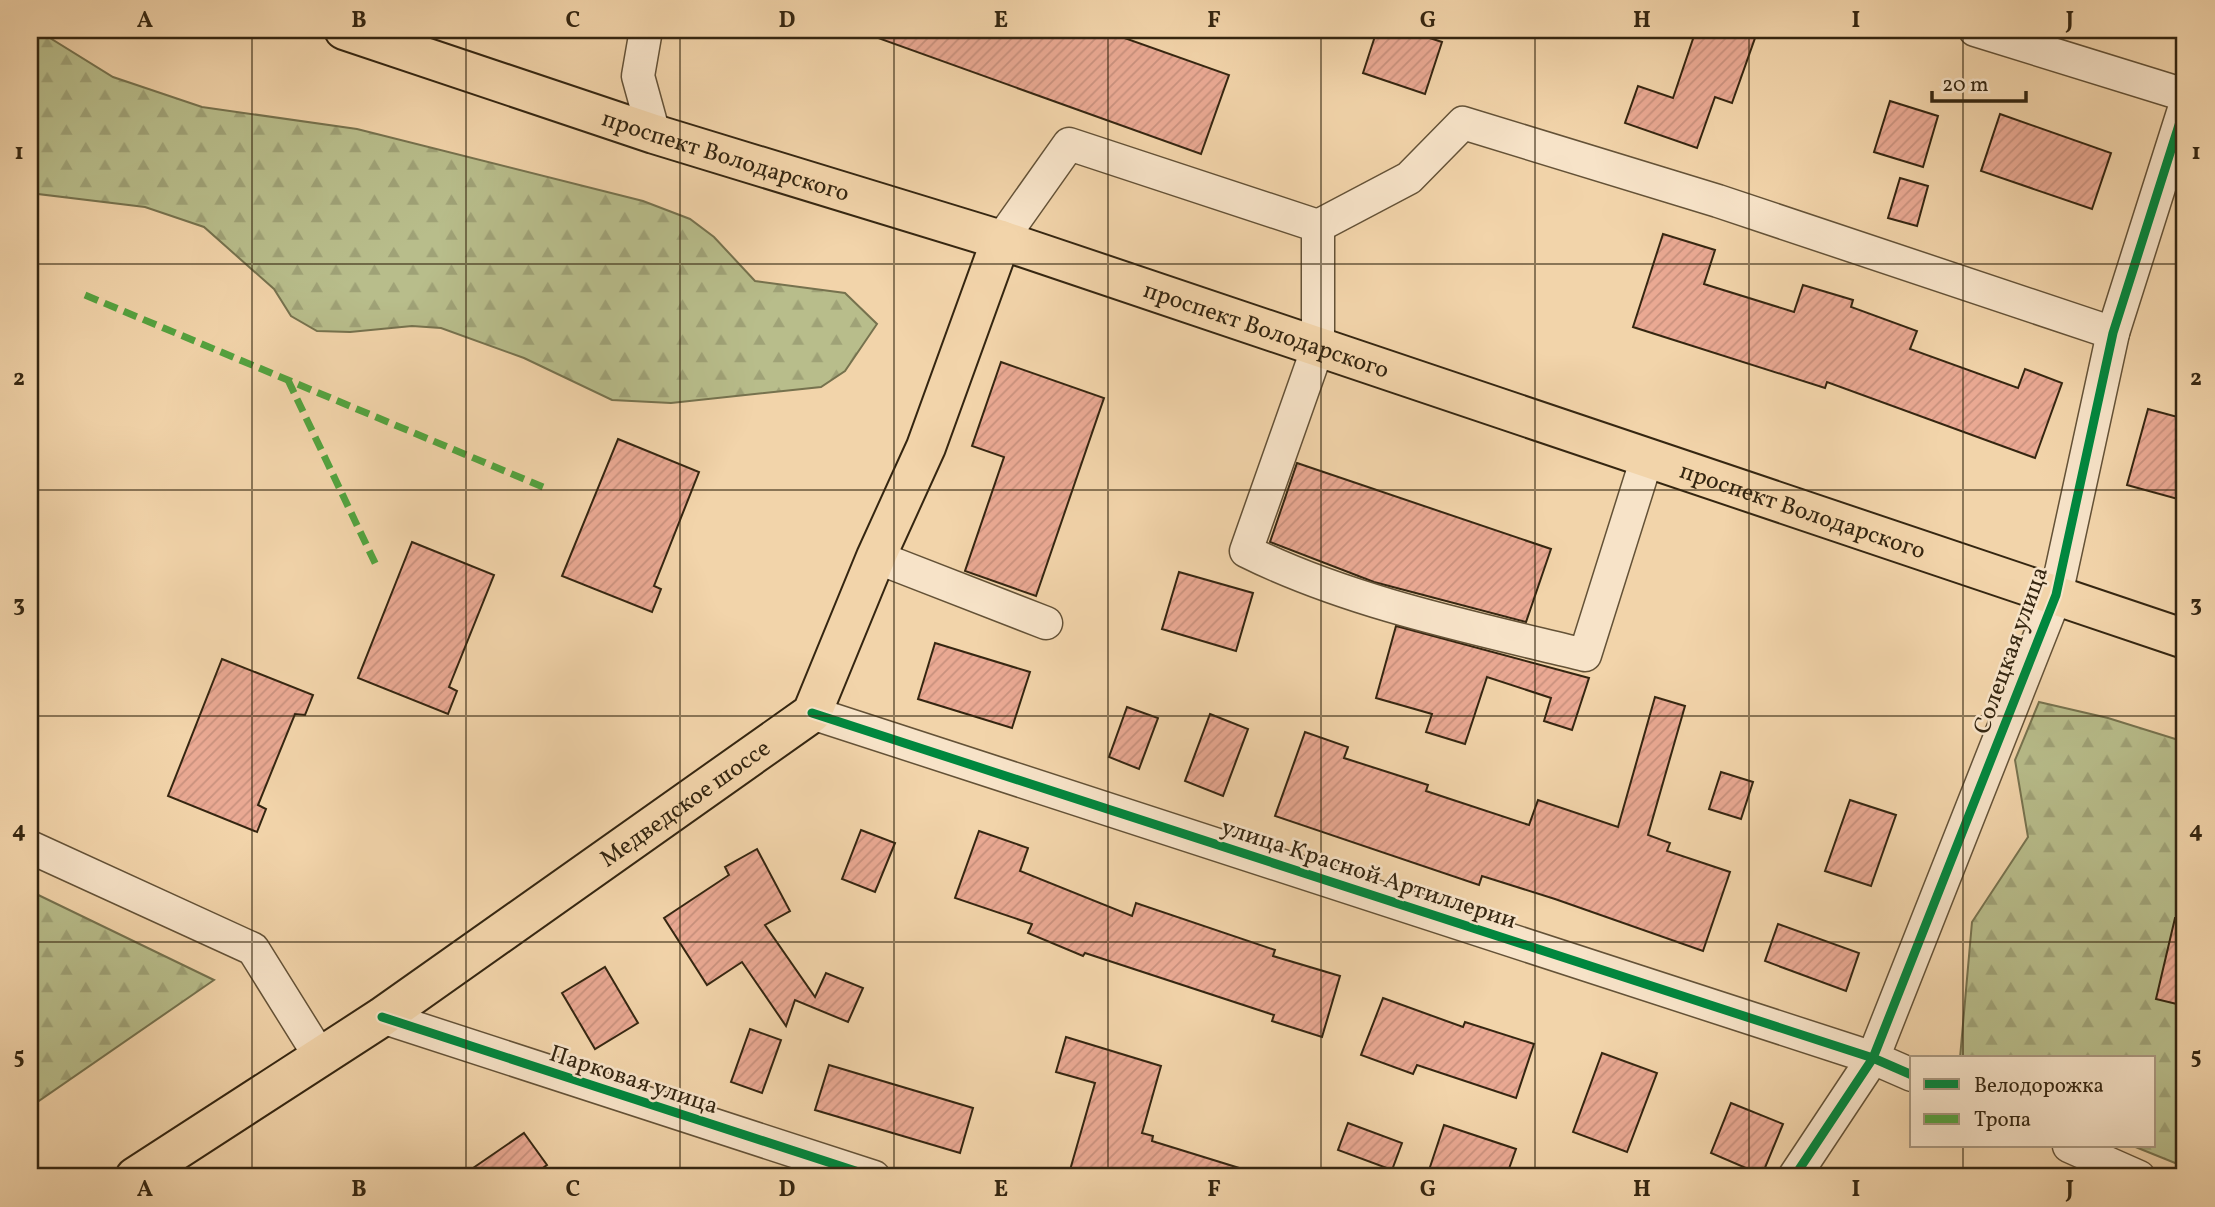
<svg xmlns="http://www.w3.org/2000/svg" width="2215" height="1207" font-family="Vollkorn,serif">
<style>
.forest{fill:url(#forest-firs);stroke:#76724e;stroke-width:2}
.building{fill:url(#building-hatch);stroke:#352611;stroke-width:2}
.lines{fill:none;stroke-linecap:round;stroke-linejoin:round}
.minor-casing{stroke:#645237;stroke-width:35}
.major-casing{stroke:#352611;stroke-width:42}
.minor{stroke:#f7e3c8;stroke-width:32}
.major{stroke:#f2d4aa;stroke-width:38}
.quiet{stroke:#53a33f;stroke-width:7;stroke-dasharray:14 7;stroke-linecap:butt}
.cycleway-casing{stroke:#f7e3c8;stroke-width:13}
.cycleway{stroke:#00873e;stroke-width:9}
.grid{fill:none;stroke:#352611;stroke-width:2;stroke-opacity:0.55}
.labels{text-anchor:middle;stroke-width:5;stroke-linejoin:round;paint-order:stroke}
.street-label{font-size:24px;fill:#352611;stroke:#f7e3c8}
.neatline{fill:none;stroke:#352611;stroke-width:2.5}
.grid-label{font-size:23px;text-anchor:middle;font-weight:bold;fill:#352611}
</style>
<defs>
<pattern id="forest-firs" width="22" height="20" patternUnits="userSpaceOnUse" patternTransform="scale(1.75)"><rect width="22" height="20" fill="#b8bd8b"/><path d="M5 1l3.5 6h-7zM16 11l3.5 6h-7z" fill="#9fa277"/></pattern>
<pattern id="building-hatch" width="6" height="6" patternUnits="userSpaceOnUse" patternTransform="scale(1.75)"><rect width="6" height="6" fill="#eaa993"/><path d="M-1 1l2-2M0 6l6-6M5 7l2-2" fill="none" stroke="#c9917e"/></pattern>
</defs>
<rect width="100%" height="100%" fill="#f2d4aa"/>
<filter id="stains"><feTurbulence type="fractalNoise" baseFrequency=".00286" numOctaves="4"/><feColorMatrix values="0 0 0 0 .2 0 0 0 0 .09 0 0 0 0 .02 0 0 0 .5 -.17"/></filter>
<radialGradient id="worn" r=".72"><stop offset=".6" stop-color="#630" stop-opacity="0"/><stop offset="1" stop-color="#630" stop-opacity=".3"/></radialGradient>
<g class="forest">
<path d="M30 30H37L113 77 202 107 357 129 643 201 690 219 714 237 755 281 845 293 877 324 845 371 821 387 671 403 612 400 524 358 441 328 412 326 350 332 317 331 291 316 274 289 204 227 145 207 30 193Z"/>
<path d="M2039 702 2108 718 2185 742V1167L2133 1146H2154V1058H1960L1972 922 2028 837 2015 760Z"/>
<path d="M30 891 214 980 30 1107Z"/>
</g>
<g class="building">
<path d="M865 30H1102L1229 75 1201 154 864 33Z"/>
<path d="M1377 30H1405L1442 42 1425 94 1363 73Z"/>
<path d="M1696 30H1732L1755 38 1732 103 1715 97 1697 148 1625 123 1638 86 1673 98Z"/>
<path d="M1890 101 1938 116 1923 167 1874 152Z"/>
<path d="M2000 114 2111 153 2092 209 1981 171Z"/>
<path d="M1900 178 1928 186 1917 226 1888 218Z"/>
<path d="M1663 234 1715 250 1704 284 1794 312 1803 285 1853 300 1851 307 1917 331 1910 349 2018 388 2025 369 2062 383 2035 458 1827 382 1825 388 1633 327Z"/>
<path d="M1001 362 1104 398 1036 596 965 571 1004 457 972 446Z"/>
<path d="M2148 409 2185 419V501L2127 485Z"/>
<path d="M618 439 699 472 654 586 661 589 652 612 562 576Z"/>
<path d="M1297 463 1551 549 1526 622 1374 582 1270 542Z"/>
<path d="M412 542 494 575 449 687 457 691 448 714 358 678Z"/>
<path d="M1179 572 1253 593 1236 651 1162 629Z"/>
<path d="M1396 626 1589 678 1572 730 1544 721 1551 698 1487 677 1465 744 1426 732 1432 714 1376 698Z"/>
<path d="M935 643 1030 672 1012 728 918 699Z"/>
<path d="M222 659 313 695 305 715 295 714 258 805 266 809 257 832 168 796Z"/>
<path d="M1655 697 1685 706 1648 835 1670 843 1667 851 1730 872 1703 951 1555 899 1482 876 1479 885 1275 816 1305 732 1348 747 1344 758 1428 785 1426 791 1529 825 1538 800 1618 827Z"/>
<path d="M1127 707 1158 718 1139 769 1109 757Z"/>
<path d="M1210 714 1248 729 1223 796 1185 781Z"/>
<path d="M1721 772 1753 782 1741 819 1709 809Z"/>
<path d="M1850 800 1896 815 1871 886 1825 871Z"/>
<path d="M861 830 895 843 875 892 842 879Z"/>
<path d="M979 831 1028 848 1020 871 1132 916 1136 903 1275 950 1273 956 1340 976 1322 1037 1272 1021 1274 1015 1085 953 1083 956 1028 933 1032 924 955 898Z"/>
<path d="M757 849 790 911 765 925 815 997 826 973 863 988 848 1022 795 1000 786 1026 742 962 707 985 664 918 729 875 725 867Z"/>
<path d="M2175 918 2185 919V1006L2156 999Z"/>
<path d="M1778 924 1859 953 1846 991 1765 961Z"/>
<path d="M605 967 638 1023 595 1049 562 993Z"/>
<path d="M1383 998 1463 1027 1465 1022 1534 1044 1516 1098 1417 1065 1413 1074 1361 1055Z"/>
<path d="M750 1029 781 1040 762 1093 731 1082Z"/>
<path d="M1066 1037 1161 1066 1142 1133 1153 1136 1152 1141 1249 1171 1248 1177H1068L1095 1083 1056 1072Z"/>
<path d="M1602 1053 1657 1073 1627 1152 1573 1132Z"/>
<path d="M829 1065 973 1108 960 1153 815 1110Z"/>
<path d="M1731 1103 1783 1124 1762 1175 1711 1153Z"/>
<path d="M1348 1123 1402 1143 1392 1170 1338 1150Z"/>
<path d="M1444 1125 1516 1149 1506 1177H1441L1428 1173Z"/>
<path d="M524 1133 547 1165 530 1177H460Z"/>
</g>
<g class="lines">
<defs>
<g id="minor">
<path d="M646 30 638 76 654 134"/>
<path d="M1975 30 2185 95"/>
<path d="M1318 226 1409 178 1463 123 1718 201 2113 333"/>
<path d="M1001 240 1069 144 1318 226V347L1246 551C1348 602 1474 628 1585 655L1647 458"/>
<path d="M876 557 1046 623"/>
<path d="M812 713 1873 1058 1912 1075"/>
<path d="M30 847 253 949 321 1058"/>
<path d="M382 1017 874 1177"/>
<path d="M2069 1146 2139 1177"/>
<path d="M1794 1177 1873 1058 2056 595 2113 333 2185 106"/>
</g>
<g id="major">
<path id="s1" d="M344 30 654 134 1001 240 2185 639"/>
<path id="s2" d="M135 1177 382 1017 812 713 876 557 926 447 1001 240"/>
</g>
</defs>
<use href="#minor" class="minor-casing"/>
<use href="#major" class="major-casing"/>
<use href="#minor" class="minor"/>
<use href="#major" class="major"/>
<g class="quiet">
<path d="M85 295 543 487"/>
<path d="M288 380 376 565"/>
</g>
<defs>
<g id="cycleway">
<path d="M812 713 1873 1058 1912 1075"/>
<path d="M382 1017 874 1177"/>
<path d="M1794 1177 1873 1058 2056 595 2113 333 2185 106"/>
</g>
</defs>
<use href="#cycleway" class="cycleway-casing"/>
<use href="#cycleway" class="cycleway"/>
</g>
<path class="grid" d="M252 30V1177M466 30V1177M680 30V1177M894 30V1177M1108 30V1177M1321 30V1177M1535 30V1177M1749 30V1177M1963 30V1058M30 264H2185M30 490H2185M30 716H2185M30 942H2185M1963 1146V1177"/>
<g class="labels">
<g class="street-label">
<text dy="8" stroke="none"><textPath href="#s1" startOffset="402">проспект Володарского</textPath></text>
<text dy="8" stroke="none"><textPath href="#s1" startOffset="970">проспект Володарского</textPath></text>
<text dy="8" stroke="none"><textPath href="#s1" startOffset="1536">проспект Володарского</textPath></text>
<text transform="translate(2010 650) rotate(-70)" y="8">Солецкая улица</text>
<text dy="8" stroke="none"><textPath href="#s2" startOffset="665">Медведское шоссе</textPath></text>
<text transform="translate(1369 873) rotate(18)" y="8">улица Красной Артиллерии</text>
<text transform="translate(634 1079) rotate(18)" y="8">Парковая улица</text>
</g>
</g>
<rect width="2215" height="1207" fill="none" stroke="#f2d4aa" stroke-width="77"/>
<rect x="1910" y="1056" width="245" height="91" fill="#f7e3c8" stroke="#a9977f" stroke-width="2"/>
<rect x="1924" y="1079" width="35" height="10" fill="#00873e" stroke="#a9977f" stroke-width="2"/>
<text x="1974" y="1092" font-size="21" fill="#352611">Велодорожка</text>
<rect x="1924" y="1114" width="35" height="10" fill="#53a33f" stroke="#a9977f" stroke-width="2"/>
<text x="1974" y="1126" font-size="21" fill="#352611">Тропа</text>
<path d="M1932 91v10h94v-10" fill="none" stroke="#352611" stroke-width="3.5"/>
<text x="1942" y="91" font-size="21" fill="#352611" stroke="#f7e3c8" stroke-width="5" paint-order="stroke">20 m</text>
<rect x="38" y="38" width="2138" height="1130" class="neatline"/>
<g class="grid-label">
<text x="145" y="27">A</text>
<text x="359" y="27">B</text>
<text x="573" y="27">C</text>
<text x="787" y="27">D</text>
<text x="1001" y="27">E</text>
<text x="1214" y="27">F</text>
<text x="1428" y="27">G</text>
<text x="1642" y="27">H</text>
<text x="1856" y="27">I</text>
<text x="2070" y="27">J</text>
<text x="19" y="159">1</text>
<text x="2196" y="159">1</text>
<text x="19" y="385">2</text>
<text x="2196" y="385">2</text>
<text x="19" y="611">3</text>
<text x="2196" y="611">3</text>
<text x="19" y="837">4</text>
<text x="2196" y="837">4</text>
<text x="19" y="1063">5</text>
<text x="2196" y="1063">5</text>
<text x="145" y="1196">A</text>
<text x="359" y="1196">B</text>
<text x="573" y="1196">C</text>
<text x="787" y="1196">D</text>
<text x="1001" y="1196">E</text>
<text x="1214" y="1196">F</text>
<text x="1428" y="1196">G</text>
<text x="1642" y="1196">H</text>
<text x="1856" y="1196">I</text>
<text x="2070" y="1196">J</text>
</g>
<rect width="100%" height="100%" filter="url(#stains)"/>
<rect width="100%" height="100%" fill="url(#worn)"/>
</svg>
